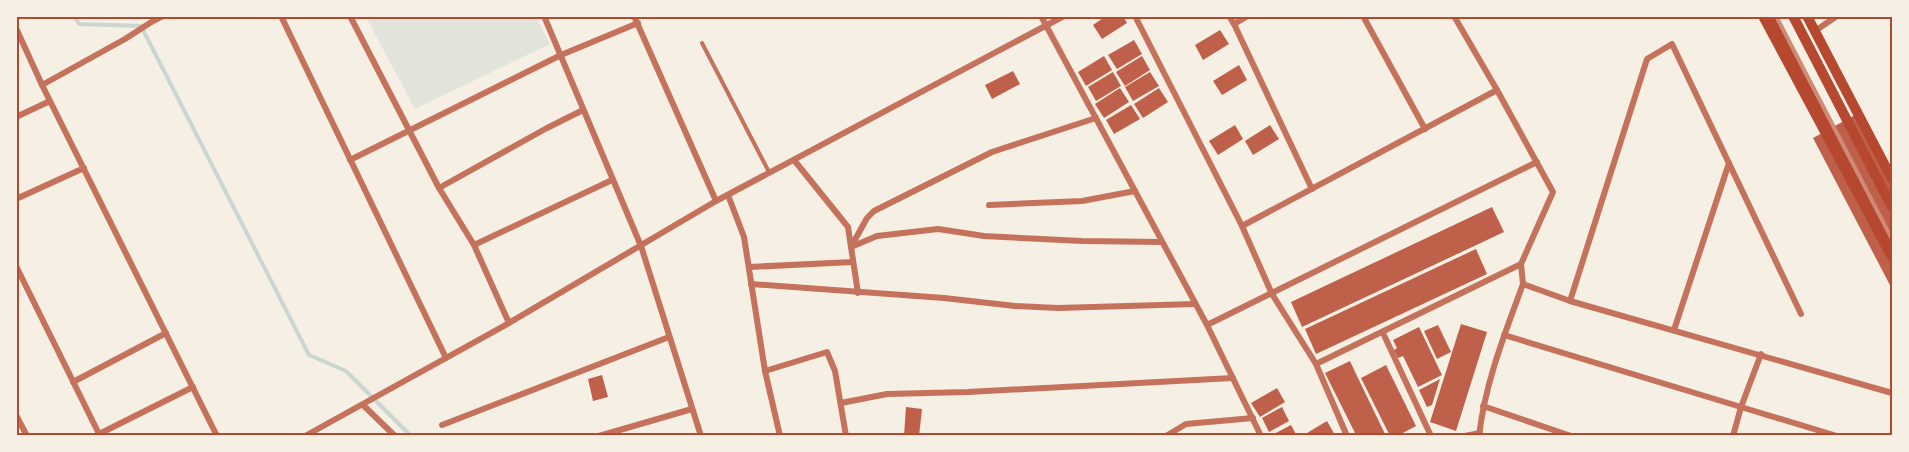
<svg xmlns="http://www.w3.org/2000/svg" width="1909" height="452" font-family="Spectral,serif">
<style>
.green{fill:#e2e4dc}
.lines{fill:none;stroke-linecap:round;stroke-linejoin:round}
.stream{stroke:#c9d6d2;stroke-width:4}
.building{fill:#bf614a}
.service{stroke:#c5725c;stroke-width:4}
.minor{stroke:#c5725c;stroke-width:6}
.secondary{stroke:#b5482f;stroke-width:10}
.primary{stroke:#b5482f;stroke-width:10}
.rail{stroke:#cf8b77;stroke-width:4}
.neatline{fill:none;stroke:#b5482f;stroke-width:2}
</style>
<rect width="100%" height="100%" fill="#f6efe4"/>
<path class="green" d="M366 17H536L550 44 415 109Z"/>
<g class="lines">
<path class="stream" d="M74 16 79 24 141 26 309 355 346 371 411 436"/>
</g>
<g class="building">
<path d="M1106 16H1123L1127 23 1102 39 1093 25Z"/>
<path d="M1220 30 1229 44 1203 60 1195 45Z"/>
<path d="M1134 40 1142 54 1117 69 1108 55Z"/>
<path d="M1104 56 1112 70 1086 86 1078 72Z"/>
<path d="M1142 56 1150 70 1125 86 1116 72Z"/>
<path d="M1239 65 1247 80 1222 95 1213 81Z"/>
<path d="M1013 71 1020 84 992 99 985 85Z"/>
<path d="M1113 72 1121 86 1096 101 1088 87Z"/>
<path d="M1150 72 1159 86 1133 101 1125 87Z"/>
<path d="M1120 88 1129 102 1104 118 1095 104Z"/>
<path d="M1159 88 1168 102 1143 118 1134 104Z"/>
<path d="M1131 105 1140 119 1114 134 1106 120Z"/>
<path d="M1855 115 1892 184V289L1813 138Z"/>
<path d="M1235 125 1243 139 1218 155 1209 141Z"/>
<path d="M1270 125 1279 139 1253 155 1245 141Z"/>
<path d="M1492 207 1504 232 1302 327 1291 302Z"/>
<path d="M1476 249 1487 274 1316 354 1305 329Z"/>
<path d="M1461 324 1487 332 1456 431 1430 422Z"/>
<path d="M1438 325 1451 352 1437 359 1424 331Z"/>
<path d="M1419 327 1442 375 1418 387 1403 356 1398 358 1394 350 1397 348 1393 340Z"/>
<path d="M1350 361 1357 376 1386 436H1356L1355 433 1325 373Z"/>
<path d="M1386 365 1416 426 1397 436H1390L1361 378Z"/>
<path d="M602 375 608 397 593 401 588 379Z"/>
<path d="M1440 379 1432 405 1427 407 1419 390Z"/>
<path d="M1277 388 1285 402 1260 417 1251 403Z"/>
<path d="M906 407 922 409 919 436H904Z"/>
<path d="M1282 407 1289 421 1269 432 1262 418Z"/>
<path d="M1327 421 1335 435 1334 436H1302Z"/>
<path d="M1291 425 1297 436H1270Z"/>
</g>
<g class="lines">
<path class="service" d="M702 43 769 172"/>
<g class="minor">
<path d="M281 16 446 358"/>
<path d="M350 16 439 188 474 245 509 323"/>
<path d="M544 16 641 246 701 436"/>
<path d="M634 16 716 201"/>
<path d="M1041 16 1207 325 1537 162"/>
<path d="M1135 16 1242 226 1272 294 1316 364 1521 264"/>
<path d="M1229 16 1234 24"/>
<path d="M1248 16 1234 24 1312 189"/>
<path d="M1363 16 1425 129"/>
<path d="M1454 16 1497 90 1553 192 1521 264 1523 284"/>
<path d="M16 28 42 85 217 436"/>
<path d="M1815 31 1837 16"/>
<path d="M42 85 125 39 153 21 163 16"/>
<path d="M16 117 50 101"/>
<path d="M350 160 561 55 638 23"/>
<path d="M794 160 848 227 858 293"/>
<path d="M439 188 547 128 583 110"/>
<path d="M728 195 744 237 765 371 827 352 835 371 846 436"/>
<path d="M16 199 84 168"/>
<path d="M989 205 1082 201 1135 191"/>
<path d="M1242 226 1497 90"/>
<path d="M474 245 612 180"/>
<path d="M851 247 877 236 938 229 984 236 1082 241 1162 242"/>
<path d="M851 247 867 218 874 211 992 152 1096 118"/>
<path d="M16 266 99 434 96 436"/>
<path d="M749 267 853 262"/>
<path d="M751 284 944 298 1015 306 1058 308 1195 304"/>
<path d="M1570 301 1647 59 1672 44 1801 314"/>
<path d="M1207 325 1261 436"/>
<path d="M1674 330 1729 163"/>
<path d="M1383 333 1431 436"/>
<path d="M1504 335 1741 407 1761 354"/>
<path d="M1316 364 1347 436"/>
<path d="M765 371 780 436"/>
<path d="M73 382 166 333"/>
<path d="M841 403 887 394 968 392 1233 378"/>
<path d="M363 405 395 436"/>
<path d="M1483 406 1571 436"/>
<path d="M16 415 27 436"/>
<path d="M442 425 669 337"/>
<path d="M99 434 193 387"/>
<path d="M305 436 509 323 716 201 1064 16"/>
<path d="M599 436 692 409"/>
<path d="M1166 436 1186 424 1253 418"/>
<path d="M1465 436 1480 433"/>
<path d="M1479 436C1485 383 1505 333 1523 284L1570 301 1892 393"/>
<path d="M1733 436 1741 407 1837 436"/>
</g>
<g class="secondary">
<path d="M1763 16 1892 257"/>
<path d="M1807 16 1892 179"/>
</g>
<g class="primary">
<path d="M1772 16 1892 245"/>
<path d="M1793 16 1892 207"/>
</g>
<path class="rail" d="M1776 16 1892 239"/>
</g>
<rect width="1909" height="452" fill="none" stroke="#f6efe4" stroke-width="36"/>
<rect x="18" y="18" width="1873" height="416" class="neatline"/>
</svg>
